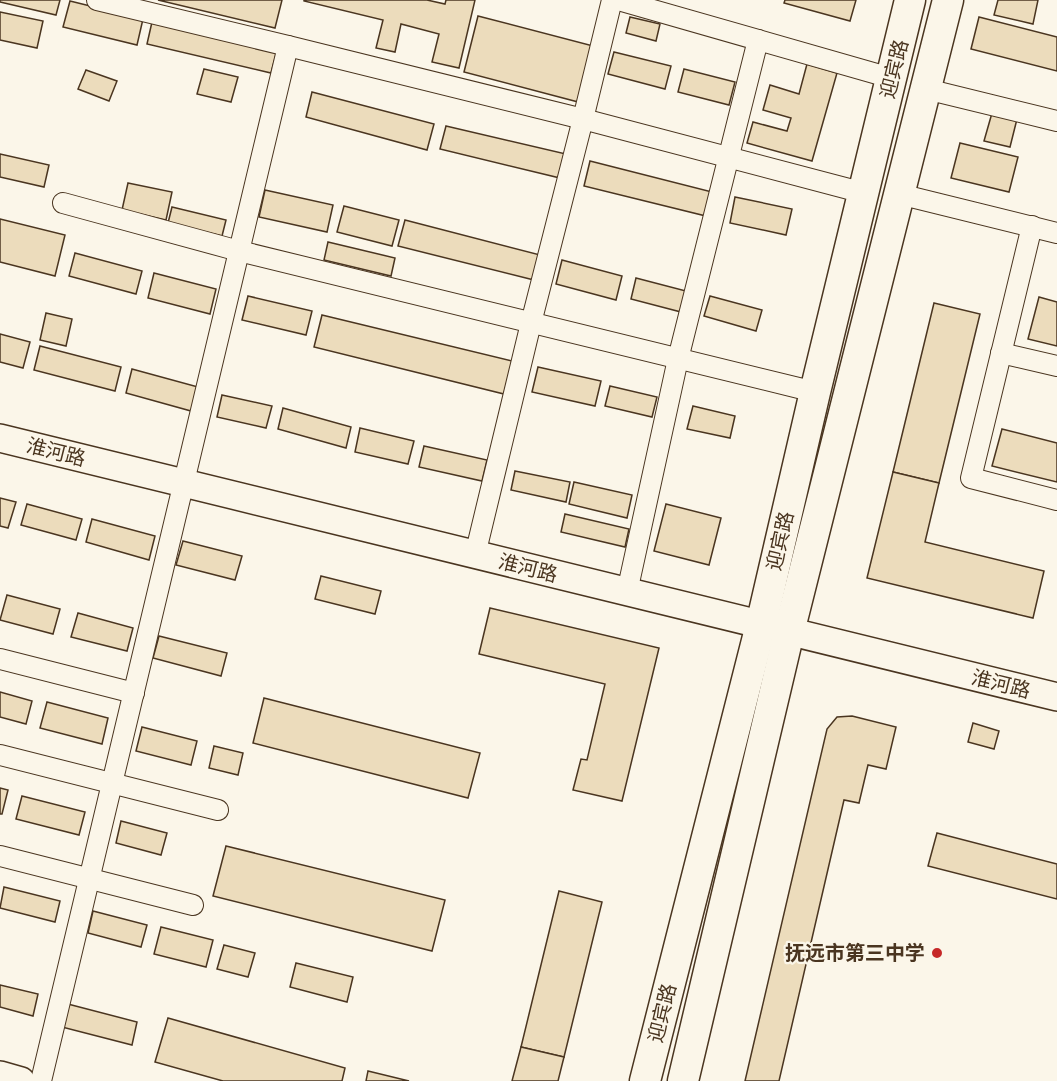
<svg xmlns="http://www.w3.org/2000/svg" width="1057" height="1081" font-family="'PT Sans','Noto Sans SC',sans-serif">
<style>
.building{fill:#ecdcbc;stroke:#4a3520;stroke-width:1.5}
.lines{fill:none;stroke-linecap:round;stroke-linejoin:round}
.street-casing{stroke:#4a3520;stroke-width:22}
.secondary-casing{stroke:#4a3520;stroke-width:30}
.primary-casing{stroke:#4a3520;stroke-width:33}
.street{stroke:#fbf6e9;stroke-width:20}
.secondary{stroke:#fbf6e9;stroke-width:27}
.primary{stroke:#fbf6e9;stroke-width:30}
.poi-dot{fill:#c62828;stroke:#fbf6e9;stroke-width:2}
.labels{text-anchor:middle;stroke-width:4.5;stroke-linejoin:round;paint-order:stroke}
.street-label{font-size:20px;fill:#4a3520;stroke:#fbf6e9}
.poi-label{font-size:20px;font-weight:bold;fill:#4a3520;stroke:#fbf6e9;text-anchor:end}
</style>
<rect width="100%" height="100%" fill="#fbf6e9"/>
<g class="building">
<path d="M0 0H60L56 15 0 2Z"/>
<path d="M158 0H282L275 28Z"/>
<path d="M304 0H427L445 4 446 0H475L459 68 432 62 439 34 401 24 395 52 376 48 383 20 304 1Z"/>
<path d="M785 0H856L850 21 784 3Z"/>
<path d="M998 0H1038L1033 24 994 15Z"/>
<path d="M70 1 143 19 137 45 63 27Z"/>
<path d="M0 12 43 21 37 48 0 40Z"/>
<path d="M478 16 597 47 582 103 464 72Z"/>
<path d="M630 17 660 24 656 41 626 33Z"/>
<path d="M979 17 1057 37V71L971 49Z"/>
<path d="M152 22 277 51 271 73 147 44Z"/>
<path d="M614 52 671 66 665 89 608 74Z"/>
<path d="M807 64 837 73 812 161 747 143 753 122 787 131 791 118 763 110 770 85 799 94Z"/>
<path d="M204 69 238 77 231 102 197 94Z"/>
<path d="M684 69 735 82 729 105 678 92Z"/>
<path d="M86 70 117 81 109 101 78 89Z"/>
<path d="M312 92 434 124 427 150 306 117Z"/>
<path d="M992 113 1017 119 1010 147 984 141Z"/>
<path d="M446 126 566 154 560 178 440 149Z"/>
<path d="M960 143 1018 157 1009 192 951 178Z"/>
<path d="M0 154 49 165 44 187 0 177Z"/>
<path d="M590 161 716 193 710 217 584 186Z"/>
<path d="M128 183 172 192 166 220 122 210Z"/>
<path d="M265 190 333 205 327 232 259 217Z"/>
<path d="M735 197 792 209 786 235 730 223Z"/>
<path d="M344 206 399 220 392 246 337 232Z"/>
<path d="M172 207 226 220 222 236 168 223Z"/>
<path d="M0 219 65 235 55 276 0 262Z"/>
<path d="M405 220 544 256 538 281 398 246Z"/>
<path d="M328 242 395 258 391 276 324 260Z"/>
<path d="M75 253 142 271 136 294 69 276Z"/>
<path d="M562 260 622 276 616 300 556 284Z"/>
<path d="M154 273 216 289 210 314 148 298Z"/>
<path d="M636 278 686 291 681 312 631 299Z"/>
<path d="M248 296 312 311 306 335 242 320Z"/>
<path d="M710 296 762 310 756 331 704 316Z"/>
<path d="M1039 297 1057 302V346L1028 339Z"/>
<path d="M934 303 980 314 939 483 893 472Z"/>
<path d="M46 313 72 319 66 346 40 340Z"/>
<path d="M322 315 512 361 504 394 314 347Z"/>
<path d="M0 334 30 342 23 368 0 362Z"/>
<path d="M40 346 121 367 115 391 34 370Z"/>
<path d="M538 367 601 381 595 406 532 392Z"/>
<path d="M132 369 198 387 191 411 126 393Z"/>
<path d="M610 386 657 397 652 417 605 406Z"/>
<path d="M222 395 272 406 266 428 217 417Z"/>
<path d="M693 406 735 416 730 438 687 429Z"/>
<path d="M283 408 351 427 346 448 278 429Z"/>
<path d="M360 428 414 441 408 464 355 452Z"/>
<path d="M1002 429 1057 443V482L992 466Z"/>
<path d="M424 446 487 460 482 481 419 467Z"/>
<path d="M515 471 570 482 566 502 511 490Z"/>
<path d="M893 472 939 483 925 542 1044 571 1033 618 867 578Z"/>
<path d="M574 482 632 495 627 518 569 504Z"/>
<path d="M0 498 16 502 8 528 0 526Z"/>
<path d="M27 504 82 519 76 540 21 525Z"/>
<path d="M666 504 721 518 709 565 654 551Z"/>
<path d="M565 514 629 529 625 547 561 532Z"/>
<path d="M92 519 155 536 149 560 86 542Z"/>
<path d="M183 541 242 556 235 580 176 565Z"/>
<path d="M321 576 381 591 375 614 315 599Z"/>
<path d="M7 595 60 609 53 634 0 620Z"/>
<path d="M490 608 659 648 622 801 573 790 581 759 587 760 605 684 479 654Z"/>
<path d="M78 613 133 628 127 651 71 637Z"/>
<path d="M159 636 227 653 221 676 153 658Z"/>
<path d="M0 692 32 701 26 724 0 717Z"/>
<path d="M264 698 480 753 468 798 253 743Z"/>
<path d="M47 702 108 718 102 744 40 728Z"/>
<path d="M852 716 896 727 886 769 868 765 859 803 844 800 779 1081H745L827 729 837 717Z"/>
<path d="M973 723 999 731 994 749 968 742Z"/>
<path d="M142 727 197 741 191 765 136 751Z"/>
<path d="M214 746 243 753 238 775 209 768Z"/>
<path d="M0 788 8 790 2 814H0Z"/>
<path d="M22 796 85 812 79 835 16 819Z"/>
<path d="M121 821 167 833 161 855 116 843Z"/>
<path d="M937 833 1057 864V899L928 866Z"/>
<path d="M226 846 445 900 432 951 213 896Z"/>
<path d="M4 887 60 901 55 922 0 908Z"/>
<path d="M559 891 602 902 564 1057 521 1047Z"/>
<path d="M93 911 147 925 141 947 88 933Z"/>
<path d="M161 927 213 940 206 967 154 954Z"/>
<path d="M224 945 255 953 248 977 217 969Z"/>
<path d="M296 963 353 977 347 1002 290 987Z"/>
<path d="M0 985 38 994 33 1016 0 1007Z"/>
<path d="M64 1003 137 1022 132 1045 58 1026Z"/>
<path d="M168 1018 345 1068 342 1081H223L155 1062Z"/>
<path d="M521 1047 564 1057 558 1081H512Z"/>
<path d="M368 1071 409 1081H366Z"/>
</g>
<g class="lines">
<defs>
<g id="street">
<path d="M97 0 288 46 583 119 864 193"/>
<path d="M618 0 891 78"/>
<path d="M926 89 1057 121"/>
<path d="M899 194 1057 233"/>
<path d="M63 203 239 251 815 392"/>
<path d="M1032 226 971 478 1057 500"/>
<path d="M1001 353 1057 366"/>
<path d="M475 555 531 323 583 119 612 0"/>
<path d="M627 592 678 359 758 40"/>
<path d="M0 659 134 693"/>
<path d="M0 755 218 810"/>
<path d="M0 856 193 905"/>
<path d="M41 1081 288 46"/>
</g>
<g id="secondary">
<path d="M0 438 1057 697"/>
<path d="M0 1075 21 1081"/>
</g>
<g id="primary">
<path d="M645 1081 761 625 815 392 910 0"/>
<path d="M683 1081 789 632 948 0"/>
</g>
</defs>
<use href="#street" class="street-casing"/>
<use href="#secondary" class="secondary-casing"/>
<use href="#primary" class="primary-casing"/>
<use href="#street" class="street"/>
<use href="#secondary" class="secondary"/>
<use href="#primary" class="primary"/>
</g>
<circle class="poi-dot" cx="937" cy="953" r="6"/>
<g class="labels">
<g class="street-label">
<text transform="translate(894 69) rotate(-76)" y="7">迎宾路</text>
<text transform="translate(56 452) rotate(14)" y="7">淮河路</text>
<text transform="translate(780 541) rotate(-77)" y="7">迎宾路</text>
<text transform="translate(528 568) rotate(14)" y="7">淮河路</text>
<text transform="translate(1001 684) rotate(14)" y="7">淮河路</text>
<text transform="translate(662 1013) rotate(-76)" y="7">迎宾路</text>
</g>
<g class="poi-label">
<text x="925" y="960">抚远市第三中学</text>
</g>
</g>
</svg>
